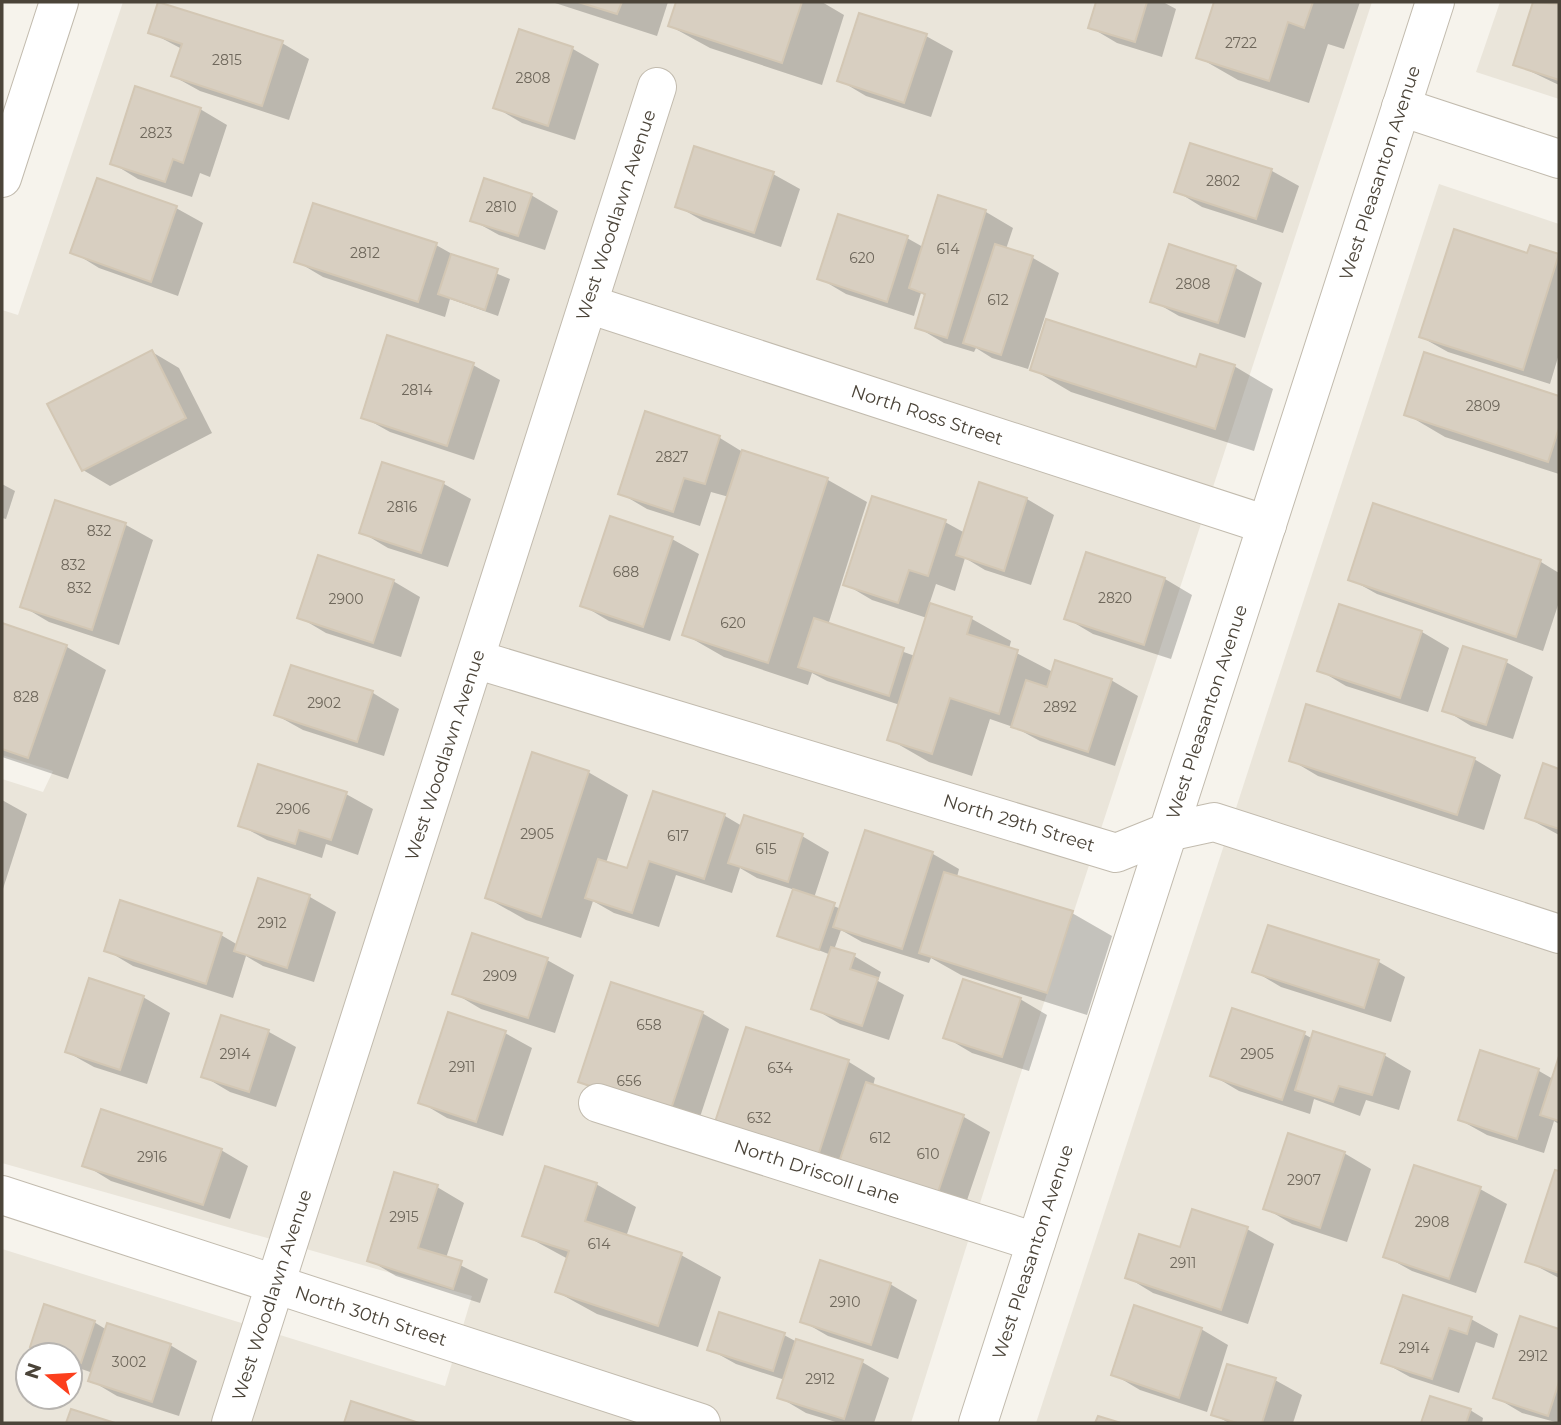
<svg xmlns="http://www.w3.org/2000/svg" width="1561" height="1425" font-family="Montserrat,sans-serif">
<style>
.residential{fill:#eae5da;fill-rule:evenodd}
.shadow{fill:#0003}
.building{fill:#d8cfc1;stroke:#d3c7b4;stroke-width:2}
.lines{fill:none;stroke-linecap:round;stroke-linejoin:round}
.street-casing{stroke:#c2bbae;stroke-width:40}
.street{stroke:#fff;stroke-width:38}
.labels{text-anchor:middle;stroke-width:7;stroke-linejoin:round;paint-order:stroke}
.number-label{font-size:14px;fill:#6e675b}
.street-label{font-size:18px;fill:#4b4439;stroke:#fff}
</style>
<rect width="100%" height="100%" fill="#f6f3ec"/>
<g class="residential">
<path d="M123 2H1372L1018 1082 911 1423H2V1249L445 1386 472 1296 2 1163V779L43 792 53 771 2 755V310L18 315ZM28 1355H70V1397H28Z"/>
<path d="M1500 2H1559V99L1476 72Z"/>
<path d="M1439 184 1559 224V1423H1036Z"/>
</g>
<g class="shadow">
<path d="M552 2H668L657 36Z"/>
<path d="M678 2H822L844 15 822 85 710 48 670 26Z"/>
<path d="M1098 2H1163L1176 9 1162 57 1117 43 1090 27Z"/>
<path d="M1216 2H1360L1344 49 1328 44 1309 103 1238 80 1198 57Z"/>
<path d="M1535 2 1559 6V85L1515 64Z"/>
<path d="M150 32 282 43 309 59 289 120 200 91 173 76 182 49Z"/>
<path d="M520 32 573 49 599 64 575 140 522 123 495 107Z"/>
<path d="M926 36 953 51 931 117 866 96 839 80Z"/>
<path d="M200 109 227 125 210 177 200 173 192 197 138 179 112 163Z"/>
<path d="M1191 145 1272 171 1299 186 1283 233 1202 207 1176 191Z"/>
<path d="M773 174 800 189 781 247 703 221 677 206Z"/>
<path d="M98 180 176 208 203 223 178 296 99 268 73 252Z"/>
<path d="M531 195 558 211 545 250 499 235 472 220Z"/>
<path d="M939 197 986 212 1013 228 1006 249 1033 258 1059 273 1028 369 992 358 976 348 974 352 944 343 917 327 926 296 921 293 914 316 846 294 819 278 907 238 923 247Z"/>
<path d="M436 245 461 259 510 279 498 316 450 299 445 317 323 277 296 261Z"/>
<path d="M1170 246 1236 268 1262 283 1245 338 1179 316 1153 301Z"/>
<path d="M1531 247 1559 256V354L1550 384 1448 352 1421 337 1528 255Z"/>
<path d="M152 352 179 368 212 433 110 486 83 470Z"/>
<path d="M1425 355 1559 398V474L1445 437 1406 414Z"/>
<path d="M473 365 500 380 474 460 390 432 363 417Z"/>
<path d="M1234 366 1273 389 1254 451 1071 392 1032 369Z"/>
<path d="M646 414 720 438 746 454 828 480 867 502 828 625 915 656 927 618 872 600 845 584 945 522 965 533 981 484 1027 499 1054 515 1031 585 985 570 965 558 955 591 936 584 929 605 972 619 1011 641 1009 649 1053 672 1111 680 1138 696 1115 766 1040 741 1016 728 990 719 972 776 929 762 889 739 900 705 827 681 812 673 808 685 724 657 684 634 729 497 711 492 700 526 647 509 620 493Z"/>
<path d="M383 464 444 484 471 499 448 567 388 548 361 532Z"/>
<path d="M2 484 15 491 6 519 2 518Z"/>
<path d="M56 502 126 525 153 540 119 645 49 622 22 606Z"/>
<path d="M1374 506 1541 562 1559 573V602L1543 651 1377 594 1350 579Z"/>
<path d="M672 539 699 554 670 641 609 621 582 605Z"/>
<path d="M1087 554 1165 579 1192 595 1171 659 1093 634 1066 618Z"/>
<path d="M393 581 420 597 401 657 326 633 299 617Z"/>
<path d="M1340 606 1422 632 1449 648 1428 712 1346 686 1319 670Z"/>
<path d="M2 625 67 647 106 670 68 779 2 757Z"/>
<path d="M1506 662 1533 677 1513 739 1471 726 1445 710Z"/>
<path d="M292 667 373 693 399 709 384 756 303 730 276 715Z"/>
<path d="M1474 759 1501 775 1484 830 1318 776 1291 760Z"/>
<path d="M1544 766 1559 770V835L1528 818Z"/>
<path d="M588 772 628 795 606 863 629 870 654 793 725 816 742 826 745 817 802 836 829 852 814 898 841 909 866 832 933 854 959 869 957 877 1072 913 1112 936 1087 1015 961 975 931 958 929 963 862 942 841 930 834 950 854 956 881 972 878 981 904 995 889 1040 840 1024 813 1008 831 955 780 935 795 890 757 878 740 868 732 893 676 875 659 927 614 913 593 901 581 938 526 920 487 898Z"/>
<path d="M346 794 373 809 358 855 326 844 322 858 267 840 240 825Z"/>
<path d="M2 800 27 814 2 892Z"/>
<path d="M259 880 310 897 336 912 314 982 263 966 246 956 233 998 133 966 106 950 221 935 238 945Z"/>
<path d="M1269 927 1379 962 1405 977 1391 1022 1281 987 1254 971Z"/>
<path d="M547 960 574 975 555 1033 481 1009 454 993Z"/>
<path d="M143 997 170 1013 147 1084 94 1067 67 1052Z"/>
<path d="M1020 999 1047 1015 1029 1071 972 1053 945 1037Z"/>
<path d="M702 1013 729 1029 697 1126 607 1097 580 1082Z"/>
<path d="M222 1017 269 1032 296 1047 276 1107 230 1092 203 1076Z"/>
<path d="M747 1029 849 1062 875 1078 873 1086 964 1117 990 1132 961 1218 743 1140Z"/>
<path d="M505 1033 532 1048 503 1136 447 1118 420 1102Z"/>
<path d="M1304 1034 1313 1039 1384 1055 1411 1071 1399 1110 1366 1100 1360 1116 1314 1099 1310 1114 1239 1091 1212 1075Z"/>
<path d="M1481 1053 1539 1071 1553 1079 1559 1061V1124L1554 1121 1544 1153 1487 1135 1460 1120Z"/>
<path d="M221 1150 248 1166 230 1219 111 1181 85 1165Z"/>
<path d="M1344 1153 1371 1169 1347 1242 1292 1224 1265 1208Z"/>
<path d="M1556 1172 1559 1173V1278L1527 1261Z"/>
<path d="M596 1184 636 1207 626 1237 681 1255 721 1277 698 1347 597 1314 557 1292 568 1259 524 1235Z"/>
<path d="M437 1187 464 1203 446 1258 488 1279 480 1303 396 1276 369 1260Z"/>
<path d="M1480 1189 1507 1204 1476 1293 1412 1271 1385 1256Z"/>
<path d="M1247 1229 1274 1244 1248 1324 1153 1293 1127 1277Z"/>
<path d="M890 1284 917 1300 898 1359 828 1336 802 1321Z"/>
<path d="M1404 1297 1471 1319 1498 1334 1494 1348 1476 1342 1459 1393 1410 1377 1383 1362Z"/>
<path d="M1521 1319 1559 1331V1423L1522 1413 1495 1397Z"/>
<path d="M94 1322 107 1330 170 1345 197 1361 179 1416 117 1396 90 1380 93 1373 70 1365V1355H48L32 1346Z"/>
<path d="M1201 1329 1228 1345 1207 1412 1140 1390 1113 1374Z"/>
<path d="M784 1335 797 1342 862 1362 889 1378 874 1423H839L806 1413 779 1397 785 1380 736 1364 709 1349Z"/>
<path d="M1275 1380 1302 1395 1293 1423H1229L1213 1414Z"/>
<path d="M1470 1410 1483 1418 1482 1423 1423 1422Z"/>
</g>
<g class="building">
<path d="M158 2 283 41 262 106 171 76 182 44 148 33Z"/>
<path d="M578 2H622L617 14Z"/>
<path d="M676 2H802L782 63 668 26Z"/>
<path d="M1096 2H1147L1135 42 1088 28Z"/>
<path d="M1214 2H1313L1304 28 1288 22 1269 81 1196 58Z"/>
<path d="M1533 2 1559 4V80L1513 65Z"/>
<path d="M859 13 927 34 904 103 837 81Z"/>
<path d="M519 29 573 47 548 126 493 108Z"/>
<path d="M135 86 201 108 183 163 173 159 165 182 110 164Z"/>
<path d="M1190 143 1272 169 1256 219 1174 192Z"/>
<path d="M694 146 774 172 754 233 675 207Z"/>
<path d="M97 178 177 206 151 282 70 253Z"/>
<path d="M484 178 532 194 518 236 470 221Z"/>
<path d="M938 195 986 210 947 338 915 328 925 294 909 288Z"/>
<path d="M313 203 437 243 418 302 294 262Z"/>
<path d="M838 214 908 236 887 302 817 279Z"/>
<path d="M1454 229 1527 253 1530 245 1559 254 1523 370 1419 337Z"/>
<path d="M995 244 1033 256 1001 355 963 343Z"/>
<path d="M1169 244 1236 266 1218 323 1150 302Z"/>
<path d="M451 254 498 269 485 310 438 294Z"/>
<path d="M1046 319 1196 367 1200 354 1235 365 1215 429 1030 370Z"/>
<path d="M387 335 474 363 447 446 361 418Z"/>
<path d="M152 350 186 418 82 471 47 404Z"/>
<path d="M1424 352 1559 396V428L1548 462 1404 415Z"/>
<path d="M645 411 720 436 705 484 684 478 673 512 618 494Z"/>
<path d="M742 450 828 478 768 663 682 635Z"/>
<path d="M382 462 444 482 421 553 359 533Z"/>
<path d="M979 482 1027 498 1004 571 956 555Z"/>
<path d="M872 496 946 520 928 576 909 570 898 603 843 585Z"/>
<path d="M55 500 126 523 92 630 20 607Z"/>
<path d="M1373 503 1541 560 1516 637 1348 580Z"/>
<path d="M610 516 673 537 643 627 580 606Z"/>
<path d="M1086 552 1165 578 1144 645 1064 619Z"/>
<path d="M318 555 394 580 373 643 297 618Z"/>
<path d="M930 603 972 617 967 634 1018 650 999 714 950 698 932 754 887 740Z"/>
<path d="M1339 604 1422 631 1400 698 1317 671Z"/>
<path d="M814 618 904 648 889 696 798 667Z"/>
<path d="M2 623 67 645 28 758 2 749Z"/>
<path d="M1463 646 1507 660 1486 725 1442 711Z"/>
<path d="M1055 660 1112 679 1088 752 1011 727 1026 680 1047 687Z"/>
<path d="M291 665 373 691 357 742 274 715Z"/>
<path d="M1306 704 1475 758 1457 815 1289 761Z"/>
<path d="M532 752 589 771 541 917 485 898Z"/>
<path d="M1543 763 1559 769V829L1525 818Z"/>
<path d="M258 764 347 792 331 840 299 830 295 844 238 826Z"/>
<path d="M653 791 725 814 704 879 649 861 632 913 585 898 598 859 627 868Z"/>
<path d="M744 815 803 834 788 882 728 863Z"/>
<path d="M865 830 933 852 902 949 833 927Z"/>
<path d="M944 872 1073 911 1047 993 919 953Z"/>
<path d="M258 878 310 895 287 968 234 951Z"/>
<path d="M793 889 835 903 819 950 777 936Z"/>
<path d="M120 900 222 933 206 984 104 951Z"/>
<path d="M1268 925 1379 960 1364 1008 1252 972Z"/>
<path d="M472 933 548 958 528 1018 452 994Z"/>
<path d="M831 947 855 954 850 969 878 978 862 1026 811 1009Z"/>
<path d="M89 978 144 996 120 1070 65 1052Z"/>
<path d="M963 979 1021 998 1002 1057 943 1038Z"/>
<path d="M611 982 703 1012 670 1112 578 1082Z"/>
<path d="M1232 1008 1305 1032 1282 1100 1210 1076Z"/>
<path d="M448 1012 506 1031 476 1122 418 1103Z"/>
<path d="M221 1015 269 1030 249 1092 201 1077Z"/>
<path d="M746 1027 849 1060 817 1159 714 1125Z"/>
<path d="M1313 1031 1385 1054 1372 1095 1339 1086 1333 1102 1295 1090Z"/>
<path d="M1480 1050 1539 1069 1517 1139 1458 1120Z"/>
<path d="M1559 1056V1121L1540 1115Z"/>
<path d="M866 1082 964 1115 934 1204 836 1171Z"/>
<path d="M101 1109 222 1149 203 1205 82 1166Z"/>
<path d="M1288 1133 1345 1152 1320 1228 1263 1209Z"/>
<path d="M1414 1165 1481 1187 1449 1279 1383 1257Z"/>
<path d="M545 1166 597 1183 585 1221 682 1253 658 1326 555 1292 569 1251 522 1236Z"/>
<path d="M1555 1170 1559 1171V1273L1525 1262Z"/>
<path d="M394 1172 438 1185 418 1248 462 1261 453 1289 367 1261Z"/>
<path d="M1192 1209 1248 1227 1221 1310 1125 1278 1139 1234 1180 1247Z"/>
<path d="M820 1260 891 1283 871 1345 800 1322Z"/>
<path d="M1403 1295 1472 1317 1467 1334 1449 1328 1432 1379 1381 1363Z"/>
<path d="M44 1304 95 1321 81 1363 70 1360V1355H55L30 1347Z"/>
<path d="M1134 1305 1202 1328 1179 1398 1111 1375Z"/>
<path d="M719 1312 785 1333 773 1371 707 1350Z"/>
<path d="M1520 1316 1559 1329V1382L1548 1416 1493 1398Z"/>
<path d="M107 1323 171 1344 152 1402 88 1381Z"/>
<path d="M796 1339 863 1360 844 1419 777 1398Z"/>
<path d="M1227 1364 1276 1378 1262 1423H1237L1211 1415Z"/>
<path d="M1430 1396 1471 1409 1466 1423H1421Z"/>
<path d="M351 1401 419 1423H344Z"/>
<path d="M71 1409 115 1423H66Z"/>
<path d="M1098 1416 1121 1423H1095Z"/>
</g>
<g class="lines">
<defs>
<g id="street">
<path d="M1401 107 1559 159"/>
<path d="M2 178 59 2"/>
<path d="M588 304 1267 525"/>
<path d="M475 659 1116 853 1168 832 1214 822 1559 934"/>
<path d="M598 1103 1036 1242"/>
<path d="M2 1195 701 1423"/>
<path d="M231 1423 657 87"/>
<path d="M978 1423 1435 2"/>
</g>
</defs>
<use href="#street" class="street-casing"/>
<use href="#street" class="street"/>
</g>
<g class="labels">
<g class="number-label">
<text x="1241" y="48">2722</text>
<text x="227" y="65">2815</text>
<text x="533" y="83">2808</text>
<text x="156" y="138">2823</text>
<text x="1223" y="186">2802</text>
<text x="501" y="212">2810</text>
<text x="948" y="254">614</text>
<text x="365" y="258">2812</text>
<text x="862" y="263">620</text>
<text x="1193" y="289">2808</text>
<text x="998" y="305">612</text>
<text x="417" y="395">2814</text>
<text x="1483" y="411">2809</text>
<text x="672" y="462">2827</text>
<text x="402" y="512">2816</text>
<text x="99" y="536">832</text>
<text x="73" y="570">832</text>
<text x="626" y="577">688</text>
<text x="79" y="593">832</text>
<text x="1115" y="603">2820</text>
<text x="346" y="604">2900</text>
<text x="733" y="628">620</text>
<text x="26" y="702">828</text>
<text x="324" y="708">2902</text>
<text x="1060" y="712">2892</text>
<text x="293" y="814">2906</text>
<text x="537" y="839">2905</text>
<text x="678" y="841">617</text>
<text x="766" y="854">615</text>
<text x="272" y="928">2912</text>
<text x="500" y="981">2909</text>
<text x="649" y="1030">658</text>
<text x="235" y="1059">2914</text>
<text x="1257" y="1059">2905</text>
<text x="462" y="1072">2911</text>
<text x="780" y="1073">634</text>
<text x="629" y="1086">656</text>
<text x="759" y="1123">632</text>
<text x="880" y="1143">612</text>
<text x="928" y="1159">610</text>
<text x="152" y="1162">2916</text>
<text x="1304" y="1185">2907</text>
<text x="404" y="1222">2915</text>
<text x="1432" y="1227">2908</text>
<text x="599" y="1249">614</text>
<text x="1183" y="1268">2911</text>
<text x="845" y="1307">2910</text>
<text x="1414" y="1353">2914</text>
<text x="1533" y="1361">2912</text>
<text x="129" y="1367">3002</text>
<text x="820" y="1384">2912</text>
</g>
<g class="street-label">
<text transform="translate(1380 173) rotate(-72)" y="6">West Pleasanton Avenue</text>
<text transform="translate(616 215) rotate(-72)" y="6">West Woodlawn Avenue</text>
<text transform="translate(927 415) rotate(18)" y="6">North Ross Street</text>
<text transform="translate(1207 712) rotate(-72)" y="6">West Pleasanton Avenue</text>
<text transform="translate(445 755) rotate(-72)" y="6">West Woodlawn Avenue</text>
<text transform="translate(1019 823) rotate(17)" y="6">North 29th Street</text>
<text transform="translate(817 1172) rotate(18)" y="6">North Driscoll Lane</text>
<text transform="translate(1033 1252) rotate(-72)" y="6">West Pleasanton Avenue</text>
<text transform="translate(272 1295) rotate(-72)" y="6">West Woodlawn Avenue</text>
<text transform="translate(371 1316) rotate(18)" y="6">North 30th Street</text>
</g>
</g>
<rect width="1561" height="1425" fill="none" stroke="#4b4439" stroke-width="7"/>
<g transform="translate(49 1376) rotate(288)"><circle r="33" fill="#ffffff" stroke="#b7b4b0" stroke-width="2"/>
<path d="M0-5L12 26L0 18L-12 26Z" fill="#fc3f1d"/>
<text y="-10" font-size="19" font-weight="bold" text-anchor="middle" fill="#4b4439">N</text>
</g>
</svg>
